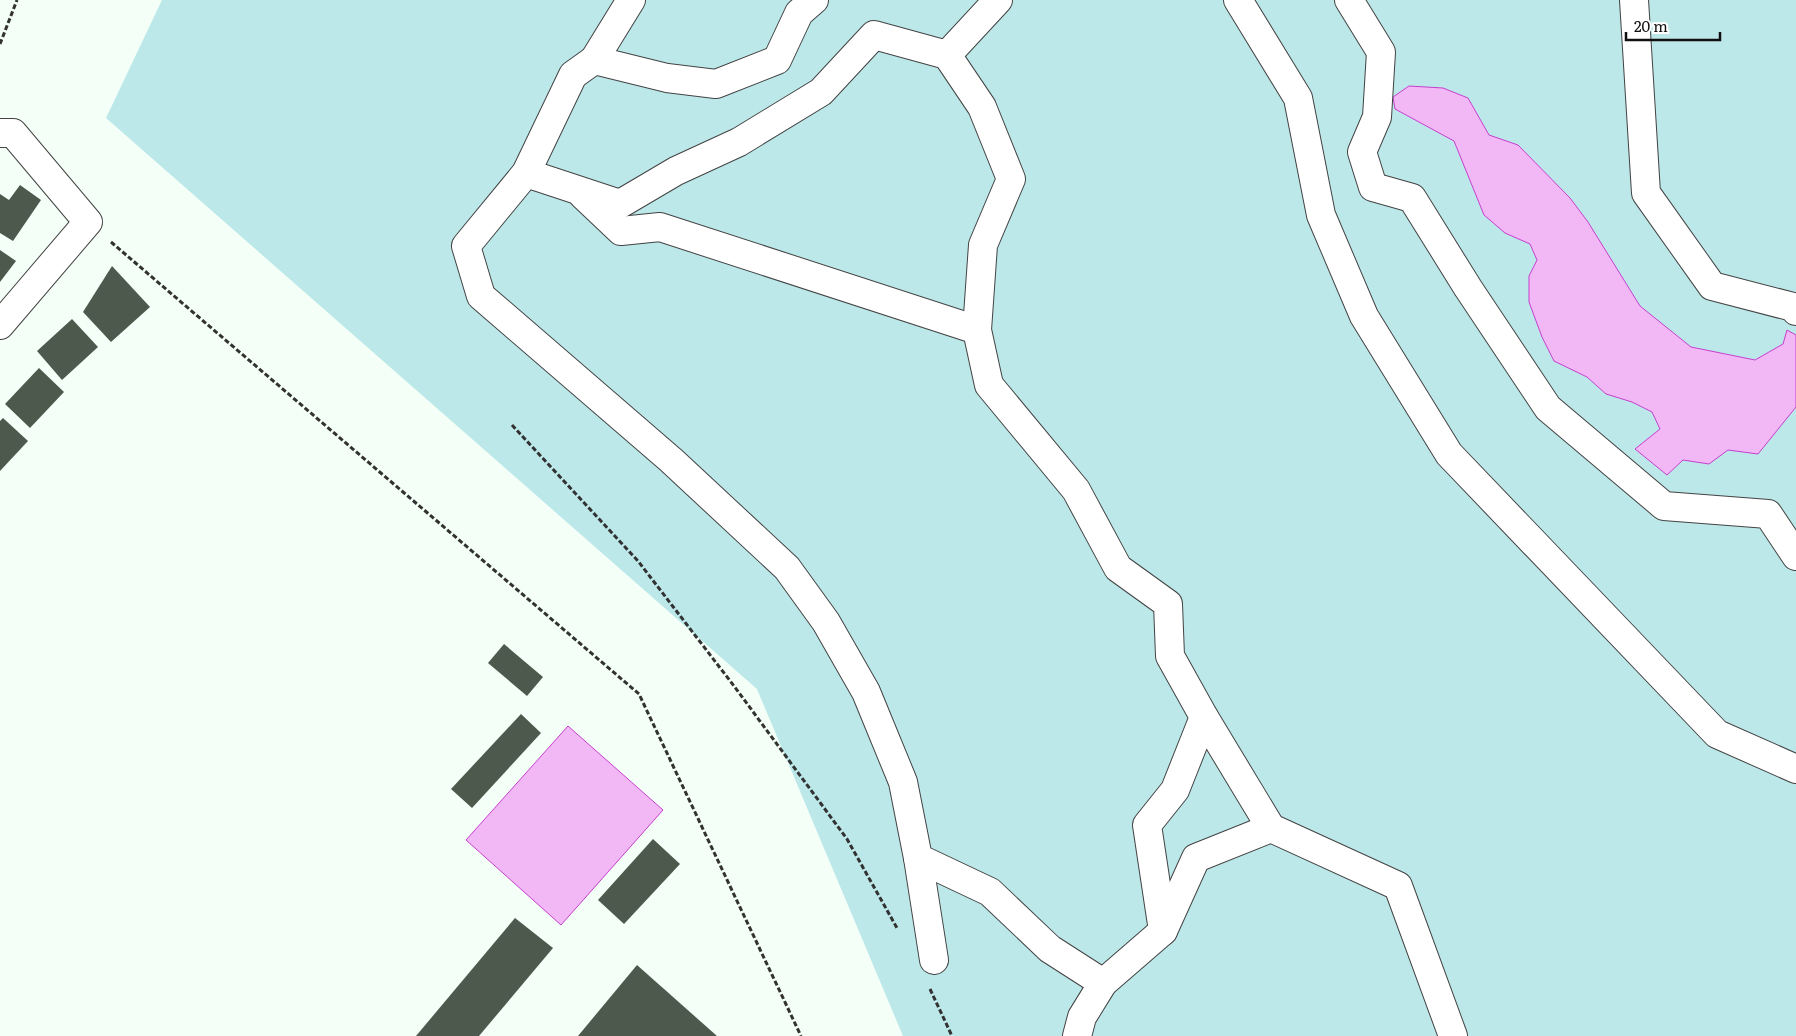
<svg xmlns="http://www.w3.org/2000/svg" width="1796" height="1036" font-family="Literata,serif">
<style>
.green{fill:#bce8ea}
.water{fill:#f2b8f6;stroke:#c63fcd}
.building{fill:#4d594c}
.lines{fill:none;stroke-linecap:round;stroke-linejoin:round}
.minor-casing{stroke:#434343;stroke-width:30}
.path{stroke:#323232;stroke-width:3;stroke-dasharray:5 2.5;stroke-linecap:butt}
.minor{stroke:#fff;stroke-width:28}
</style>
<rect width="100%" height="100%" fill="#f3fff7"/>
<path class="green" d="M162 0H1796V1036H903L757 689 106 118Z"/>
<g class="water">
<path d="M1409 86 1443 88 1468 98 1489 135 1518 145 1570 198 1588 222 1640 306 1691 347 1755 360 1783 344 1787 330 1796 335V407L1758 454 1728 450 1709 464 1683 460 1667 475 1635 449 1660 429 1652 412 1632 402 1606 394 1587 377 1554 361 1542 337 1529 302V276L1537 260 1530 244 1505 233 1484 215 1454 141 1395 109 1393 97Z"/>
<path d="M568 726 663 810 561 925 466 840Z"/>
</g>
<g class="building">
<path d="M20 185 41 200 13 241 0 233V194L9 200Z"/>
<path d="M0 250 16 261 0 282Z"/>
<path d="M112 266 150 307 111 342 83 312Z"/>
<path d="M72 319 98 347 62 380 37 351Z"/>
<path d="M39 368 64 392 30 428 5 404Z"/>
<path d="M3 418 28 441 0 471V421Z"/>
<path d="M504 644 543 677 527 696 488 663Z"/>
<path d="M521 714 541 733 472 808 451 789Z"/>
<path d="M653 839 680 864 624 924 598 900Z"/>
<path d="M515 918 553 948 479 1036H416Z"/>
<path d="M637 965 717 1036H578Z"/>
</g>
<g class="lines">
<defs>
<g id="minor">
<path d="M814 0 799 13 777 60 716 84 667 78 594 60 573 75 526 173 466 246 481 296 671 460 787 568 826 622 866 692 903 782 918 858 990 892 1050 949 1103 983 1082 1017 1077 1036"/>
<path d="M1238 0 1298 98 1321 215 1364 316 1449 454 1717 734 1796 769"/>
<path d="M1349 0 1381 52 1377 117 1362 152 1373 187 1412 198 1468 288 1548 408 1664 506 1768 514 1796 556"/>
<path d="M1634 0 1646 193 1712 286 1793 307 1796 311"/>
<path d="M947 55 998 0"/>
<path d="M594 60 631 0"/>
<path d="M0 133H13L88 222 0 325"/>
<path d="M526 173 620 204 676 171 739 142 821 92 874 35 947 55 982 107 1011 179 983 245 977 330 989 385 1076 490 1118 568 1168 604 1170 656 1204 717"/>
<path d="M583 195 621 231 660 227 977 330"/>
<path d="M918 858 934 960"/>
<path d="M1163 931 1147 825 1175 790 1204 717 1271 828"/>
<path d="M1103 983 1163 931 1196 858 1271 828 1398 886 1453 1036"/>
</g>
</defs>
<use href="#minor" class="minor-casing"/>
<g class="path">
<path d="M0 44 17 0"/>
<path d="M111 242 639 694 801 1036"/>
<path d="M512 425 638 561 734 686 847 839 897 928"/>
<path d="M930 989 952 1036"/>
</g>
<use href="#minor" class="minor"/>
</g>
<path d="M1626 32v8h94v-8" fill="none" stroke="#101010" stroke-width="2.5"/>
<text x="1634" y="32" font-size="15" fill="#101010" stroke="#ffffff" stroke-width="4" paint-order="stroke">20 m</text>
</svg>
